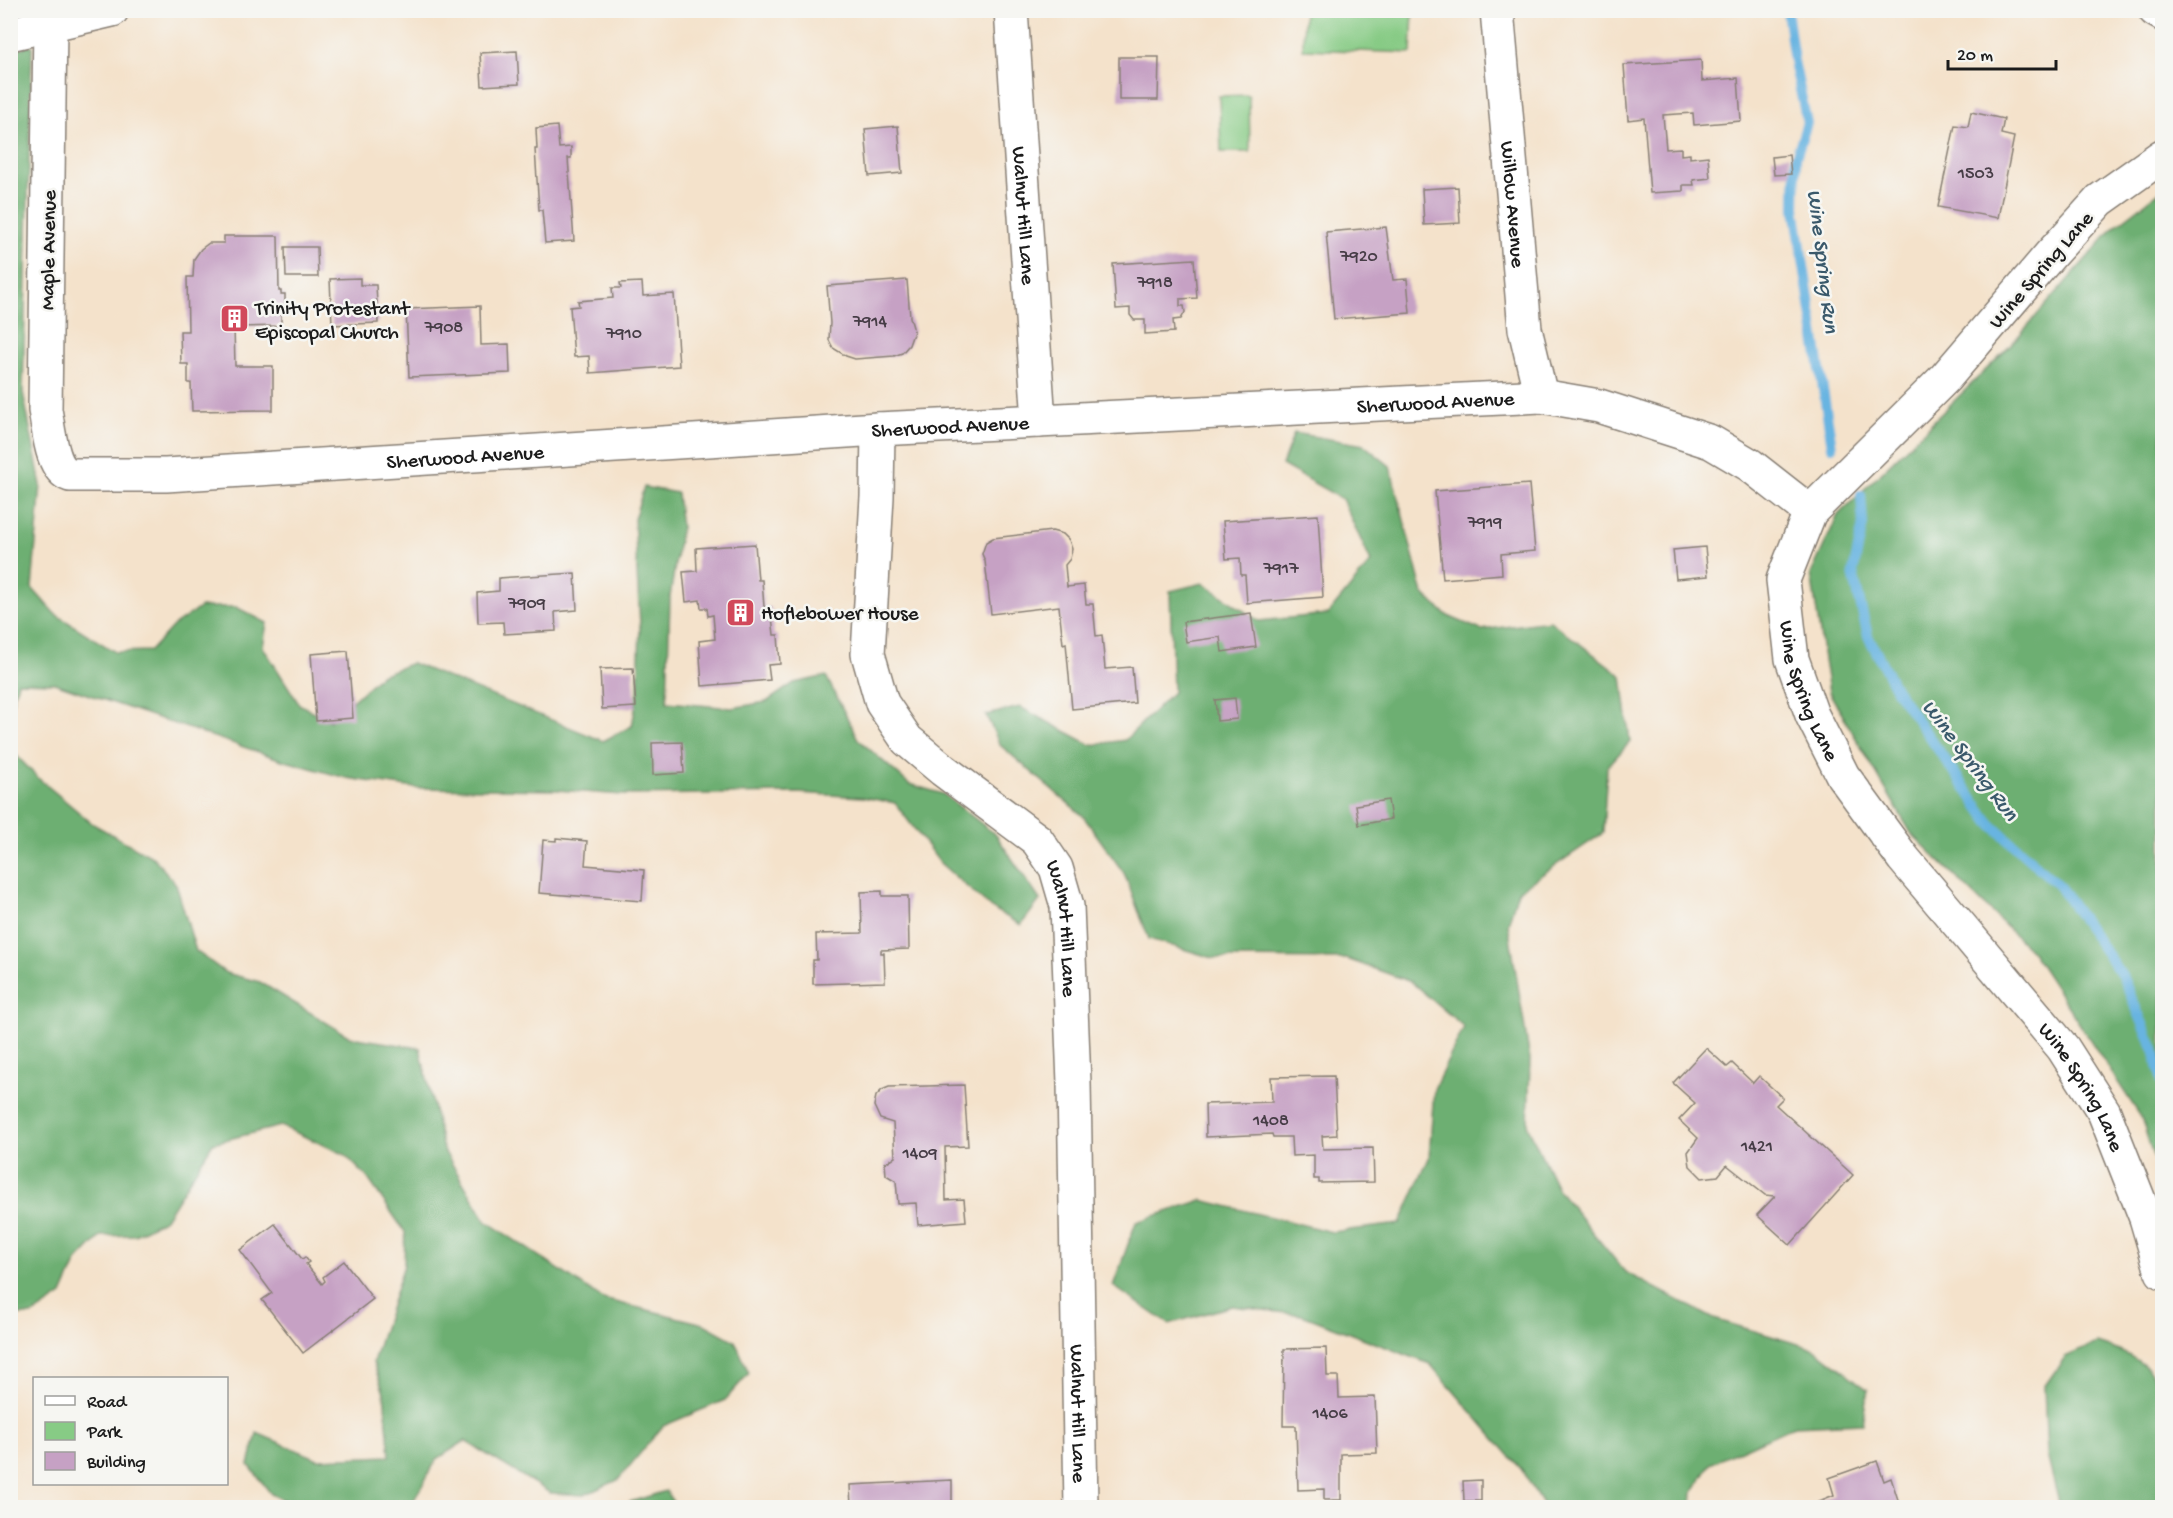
<svg xmlns="http://www.w3.org/2000/svg" width="2173" height="1518" font-family="'Gochi Hand',sans-serif">
<style>
.green{fill:#87cb85;stroke:#527450;stroke-width:1.5}
.forest{fill:#6daf72;stroke:#446647;stroke-width:1.5}
.lines{fill:none;stroke-linecap:round;stroke-linejoin:round}
.stream{stroke:#68b4e1;stroke-width:10}
.building{fill:#c6a1c4}
.minor-casing{stroke:#887f74;stroke-width:36}
.minor{stroke:#fff;stroke-width:33}
.labels{text-anchor:middle;stroke-width:5;stroke-linejoin:round;paint-order:stroke}
.number-label{font-size:18px;fill:#463d46}
.street-label{font-size:21px;fill:#1c1c1c;stroke:#f6f6f2}
.poi-label{font-size:21px;fill:#1c1c1c;stroke:#f6f6f2;text-anchor:start}
.water-label{font-size:22px;font-style:italic;fill:#3a596b;stroke:#f6f6f2}
</style>
<rect width="100%" height="100%" fill="#f6f6f2"/>
<filter id="ink" filterUnits="userSpaceOnUse"><feTurbulence type="fractalNoise" baseFrequency=".0167" numOctaves="2"/><feDisplacementMap in="SourceGraphic" scale="12" xChannelSelector="R" yChannelSelector="G"/><feConvolveMatrix kernelMatrix="1 2 1 2 8 2 1 2 1" color-interpolation-filters="sRGB"/></filter>
<filter id="wash" filterUnits="userSpaceOnUse"><feTurbulence type="fractalNoise" baseFrequency=".008" numOctaves="4" result="noise"/><feDisplacementMap in="SourceGraphic" scale="24" xChannelSelector="R" yChannelSelector="G"/><feGaussianBlur stdDeviation="1.35" result="paint"/><feColorMatrix in="noise" values="0 0 0 0 0 0 0 0 0 0 0 0 0 0 0 0 0 1.4 0 .05"/><feComposite in="paint" operator="in"/></filter>
<g filter="url(#wash)">
<rect width="100%" height="100%" fill="#f4e2cb"/>
<g class="green">
<path d="M1304 11H1413L1411 53 1303 49Z"/>
<path d="M1249 95 1250 152H1221L1219 96Z"/>
</g>
<g class="forest">
<path d="M32 45 23 392 41 485 32 588 55 614 115 652 150 651 173 626 201 607H236L267 623 263 647 299 704 330 721 381 675 412 663 603 741 632 726 638 692 640 625 634 519 644 487 677 493 681 527 670 597 667 702 732 708 766 702 794 683 826 676 858 739 909 784 943 794 996 835 1040 900 1021 925 991 908 940 863 895 803 862 797 797 793 623 795 556 790 415 788 346 778 282 760 54 683 18 682 11 707 10 51Z"/>
<path d="M2162 190V1185L2141 1117 2032 952 1911 833 1829 692 1811 574 1838 515 2009 347 2114 227Z"/>
<path d="M1294 433 1364 445 1390 466 1423 594 1448 616 1481 630 1550 621 1622 676 1630 742 1607 767 1603 833 1518 891 1508 924 1530 1060 1528 1127 1558 1190 1625 1272 1714 1319 1815 1349 1868 1390 1862 1423 1794 1426 1710 1464 1693 1492 1692 1507H1544L1522 1470 1430 1364 1302 1315 1232 1306 1169 1324 1113 1286 1136 1222 1202 1200 1332 1232 1400 1224 1429 1158 1434 1089 1464 1027 1411 982 1347 959 1213 958 1149 939 1124 873 1083 816 1000 745 986 715 1020 707 1091 745 1125 740 1173 692 1170 591 1203 583 1259 621 1328 614 1371 562 1342 499 1282 465Z"/>
<path d="M10 732 14 753 38 778 93 824 154 858 176 884 196 951 226 973 260 982 350 1037 420 1048 443 1149 486 1221 603 1299 704 1324 735 1341 749 1373 725 1400 663 1426 618 1480 584 1495 550 1493 465 1441 437 1459 410 1507H297L271 1494 249 1465 257 1433 318 1459 390 1456 384 1393 373 1362 404 1265 405 1232 367 1177 344 1154 281 1126 213 1143 165 1219 135 1235 101 1236 77 1261 62 1295 32 1315H11Z"/>
<path d="M2097 1343C2116 1349 2144 1359 2155 1378 2169 1403 2163 1476 2162 1507H2060L2047 1455 2044 1387 2065 1357Z"/>
<path d="M666 1491 676 1507H627L630 1502Z"/>
</g>
<g class="lines">
<g class="stream">
<path d="M1787 10 1794 61 1807 123 1796 157 1795 208 1832 447"/>
<path d="M1861 495 1863 524 1853 573 1868 636 1896 690 1990 823 2060 887 2122 976 2154 1049 2162 1082"/>
</g>
</g>
<g id="blocks">
<g class="building">
<path d="M517 51 519 84 482 86 480 53Z"/>
<path d="M1119 57H1159L1158 100H1119Z"/>
<path d="M1701 60 1702 81 1738 78 1741 121 1694 125 1693 113 1663 115 1666 149 1681 148V155L1690 154V158L1708 156 1710 178 1693 180 1694 185H1683V191L1650 193 1644 118 1628 120 1624 65Z"/>
<path d="M1971 112 2004 119 2001 134 2014 137 1998 218 1938 207 1955 125 1968 127Z"/>
<path d="M557 126 559 148 571 147V158H568L574 241 545 243 542 210H539L535 149H537L536 128Z"/>
<path d="M898 126 902 173 869 176 865 129Z"/>
<path d="M1789 155 1791 174 1774 175 1772 157Z"/>
<path d="M1458 187 1460 223 1424 225 1422 189Z"/>
<path d="M1386 227 1393 280 1407 279 1410 313 1334 319 1326 232Z"/>
<path d="M224 236H278L279 291H281V294H285V311H281V326L234 327 235 366H273V410L192 411 191 383H188V364H181L180 331H188L187 277H193L194 259 201 249 209 243H224Z"/>
<path d="M285 247H317L318 277H286Z"/>
<path d="M1194 259 1197 298 1180 299V306H1184L1185 312 1181 319 1173 320 1174 332 1145 334V320H1134L1130 315V308L1116 309 1113 264Z"/>
<path d="M360 278V285H376L378 323 332 325 330 279Z"/>
<path d="M907 280 910 317 914 331 909 345 902 353 894 356 855 359 846 356 833 348 829 340 830 323 827 286Z"/>
<path d="M642 282 643 296 674 294 679 366 590 373 589 356 574 357 570 307 579 306 578 301 613 298 612 288H621L620 283Z"/>
<path d="M480 306 481 345 509 344 510 373 409 377 406 309Z"/>
<path d="M1529 484 1535 551 1501 554 1502 574 1443 579 1435 491Z"/>
<path d="M1318 515 1323 597 1247 603 1245 575H1241L1240 558 1226 559 1223 521Z"/>
<path d="M1052 531 1063 534 1069 540 1072 549 1070 559 1065 565 1067 587 1084 585 1086 604H1093L1096 636 1102 635 1105 669 1132 667 1135 703 1072 709 1066 643 1063 644 1059 606 991 614 985 561 982 554 986 542 993 538Z"/>
<path d="M755 544 758 580H762L764 607H771L774 635H778L780 664 768 665 770 680 702 686 699 641 715 639 713 615 708 616 707 608H701L700 600 686 602 683 572 697 571 696 548Z"/>
<path d="M1705 547 1708 576 1676 579 1673 550Z"/>
<path d="M575 573 577 610 555 612 556 631 504 634 503 622 478 623 477 593 499 591V578Z"/>
<path d="M1251 613 1256 647 1222 652 1220 637 1186 642 1183 622Z"/>
<path d="M348 651 353 718 316 721 311 654Z"/>
<path d="M633 668 636 707 602 709 600 669Z"/>
<path d="M1235 698 1237 719 1217 721 1215 700Z"/>
<path d="M682 742 684 773 653 775 652 743Z"/>
<path d="M1388 800 1391 819 1359 825 1356 805Z"/>
<path d="M556 838 587 841 585 865 644 870 642 901 539 893 543 840 556 841Z"/>
<path d="M882 891V896H908L909 949 881 950V953H884L885 982 813 984V960H817L816 934 862 933 861 892Z"/>
<path d="M1706 1048 1727 1067 1732 1063 1753 1083 1759 1076 1783 1098 1776 1105 1853 1175 1790 1245 1757 1215 1775 1196 1765 1195 1727 1165 1718 1176 1702 1178 1690 1166 1688 1152 1698 1138 1679 1120 1695 1103 1673 1083Z"/>
<path d="M1334 1076 1337 1135 1322 1136 1323 1149 1373 1148 1374 1182 1319 1183V1179H1314V1155L1292 1156 1291 1137H1273L1272 1134 1206 1137 1205 1104 1272 1102 1271 1077Z"/>
<path d="M964 1085 968 1146 945 1147 946 1200 964 1199 966 1221 918 1225 916 1203 898 1204 896 1181 886 1175 885 1163 895 1157 893 1123 880 1119 874 1106 876 1096 882 1090 889 1087Z"/>
<path d="M275 1224 302 1259 305 1257 309 1262 306 1264 322 1284 325 1281 323 1277 344 1261 373 1299 303 1353 262 1300 272 1293 240 1250Z"/>
<path d="M1326 1348 1327 1376H1338L1339 1398 1375 1397 1377 1453 1341 1454V1500H1324V1489L1298 1490 1296 1426H1283L1284 1349Z"/>
<path d="M1877 1461 1884 1481 1891 1478 1900 1506 1895 1508H1821L1819 1501 1834 1495 1829 1478Z"/>
<path d="M952 1480V1508H851L850 1485Z"/>
<path d="M1481 1480V1501H1464L1463 1481Z"/>
</g>
</g>
</g>
<g filter="url(#ink)">
<use href="#blocks" fill-opacity="0" stroke="#887f74" stroke-width="1.5"/>
<g class="lines">
<defs>
<g id="minor">
<path id="s1" d="M1011 10 1039 421"/>
<path id="s2" d="M1497 10 1525 329 1541 396"/>
<path d="M2155 10 2162 14"/>
<path id="s3" d="M50 24 45 410C49 429 51 469 70 475H166L878 429 1541 396 1599 406 1711 442 1750 465 1810 512"/>
<path d="M10 34 112 10"/>
<path id="s4" d="M2162 156 2100 200 2051 254 1945 378 1810 512 1783 580 1792 659 1812 715 1843 776 1903 858 2063 1048 2104 1112 2146 1218 2162 1272"/>
<path id="s5" d="M878 429 877 497 868 654 882 703 907 740 943 770 1037 840 1056 868 1067 906 1074 1083 1081 1508"/>
</g>
</defs>
<use href="#minor" class="minor-casing"/>
<use href="#minor" class="minor"/>
</g>
</g>
<defs>
<symbol id="building-square" viewBox="-11 -11 22 22"><rect x="-9" y="-9" width="18" height="18" rx="4" fill="#d1495b" stroke="#f6f6f2"/><path d="M-4-6H4V6H1V3H-1V6H-4ZM-2.5-4.3h1.7v1.8h-1.7ZM.8-4.3h1.7v1.8H.8ZM-2.5-1h1.7V.8h-1.7ZM.8-1h1.7V.8H.8Z" fill="#fff"/></symbol>
</defs>
<g fill-rule="evenodd">
<use href="#building-square" x="218" y="302" width="33" height="33"/>
<use href="#building-square" x="724" y="596" width="33" height="33"/>
</g>
<g class="labels">
<g class="number-label">
<text x="1976" y="178">1503</text>
<text x="1359" y="261">7920</text>
<text x="1155" y="287">7918</text>
<text x="870" y="326">7914</text>
<text x="444" y="332">7908</text>
<text x="624" y="338">7910</text>
<text x="1485" y="527">7919</text>
<text x="1281" y="573">7917</text>
<text x="527" y="608">7909</text>
<text x="1271" y="1125">1408</text>
<text x="1757" y="1151">1421</text>
<text x="920" y="1158">1409</text>
<text x="1330" y="1418">1406</text>
</g>
<g class="street-label">
<text dy="7" stroke="none"><textPath href="#s2" startOffset="195">Willow Avenue</textPath></text>
<text dy="7" stroke="none"><textPath href="#s1" startOffset="206">Walnut Hill Lane</textPath></text>
<text transform="translate(47 250) rotate(-89)" y="7">Maple Avenue</text>
<text transform="translate(2040 269) rotate(-49)" y="7">Wine Spring Lane</text>
<text dy="7" stroke="none"><textPath href="#s3" startOffset="1826">Sherwood Avenue</textPath></text>
<text dy="7" stroke="none"><textPath href="#s3" startOffset="1340">Sherwood Avenue</textPath></text>
<text dy="7" stroke="none"><textPath href="#s3" startOffset="854">Sherwood Avenue</textPath></text>
<text dy="7" stroke="none"><textPath href="#s4" startOffset="690">Wine Spring Lane</textPath></text>
<text dy="7" stroke="none"><textPath href="#s5" startOffset="580">Walnut Hill Lane</textPath></text>
<text dy="7" stroke="none"><textPath href="#s4" startOffset="1176">Wine Spring Lane</textPath></text>
<text dy="7" stroke="none"><textPath href="#s5" startOffset="1066">Walnut Hill Lane</textPath></text>
</g>
<g class="poi-label">
<text x="255" y="314">Trinity Protestant<tspan x="255" dy="24">Episcopal Church</tspan></text>
<text x="761" y="619">Hoflebower House</text>
</g>
<g class="water-label">
<text transform="translate(1825 261) rotate(83)" y="8">Wine Spring Run</text>
<text transform="translate(1972 759) rotate(53)" y="8">Wine Spring Run</text>
</g>
</g>
<rect width="2173" height="1518" fill="none" stroke="#f6f6f2" stroke-width="36"/>
<rect x="33" y="1377" width="195" height="108" fill="#f6f6f2" stroke="#9f9f9c" stroke-width="1.5"/>
<rect x="45" y="1396" width="30" height="9" fill="#ffffff" stroke="#9f9f9c" stroke-width="1.5"/>
<text x="87" y="1407" font-size="18" fill="#1c1c1c">Road</text>
<rect x="45" y="1422" width="30" height="18" fill="#87cb85" stroke="#9f9f9c" stroke-width="1.5"/>
<text x="87" y="1437" font-size="18" fill="#1c1c1c">Park</text>
<rect x="45" y="1452" width="30" height="18" fill="#c6a1c4" stroke="#9f9f9c" stroke-width="1.5"/>
<text x="87" y="1467" font-size="18" fill="#1c1c1c">Building</text>
<path d="M1948 60v9h108v-9" fill="none" stroke="#1c1c1c" stroke-width="3"/>
<text x="1957" y="60" font-size="18" fill="#1c1c1c" stroke="#f6f6f2" stroke-width="4.5" paint-order="stroke">20 m</text>
</svg>
